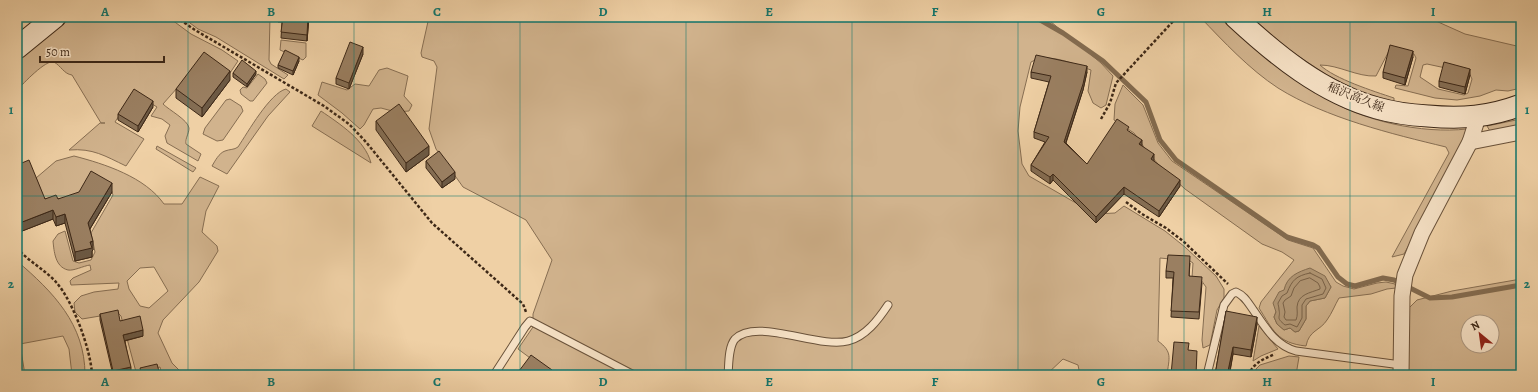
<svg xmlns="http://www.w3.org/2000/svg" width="1538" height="392" font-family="Alegreya,'Noto Serif JP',serif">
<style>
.green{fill:#d1b38d;stroke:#876e52;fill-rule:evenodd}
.water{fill:#b29775;stroke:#836b4f}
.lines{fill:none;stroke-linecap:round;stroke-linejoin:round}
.shore{stroke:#786046;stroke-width:1}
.stream{stroke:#836b4f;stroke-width:5}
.service-casing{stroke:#6a523a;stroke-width:9}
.minor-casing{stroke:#6a523a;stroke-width:17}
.secondary-casing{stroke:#3d2817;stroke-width:23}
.path{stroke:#3d2817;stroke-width:2.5;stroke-dasharray:3 2;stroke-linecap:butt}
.service{stroke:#f5e0c4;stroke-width:7}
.minor{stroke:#f5e0c4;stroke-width:15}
.secondary{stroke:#f5e0c4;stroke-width:21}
.wall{fill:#846d53;stroke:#3d2817}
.shaded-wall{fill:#6c5944;stroke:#3d2817}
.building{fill:#9a7f61;stroke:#3d2817}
.grid{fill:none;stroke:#0f766e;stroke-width:1;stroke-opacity:0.55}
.labels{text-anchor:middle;stroke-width:3.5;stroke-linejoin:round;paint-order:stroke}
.street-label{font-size:12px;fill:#3d2817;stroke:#f5e0c4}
.neatline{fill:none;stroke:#0f766e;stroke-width:1.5}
.grid-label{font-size:13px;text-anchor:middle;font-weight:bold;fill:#0f766e}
</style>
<rect width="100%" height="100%" fill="#efd0a5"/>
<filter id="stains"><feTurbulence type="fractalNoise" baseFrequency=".005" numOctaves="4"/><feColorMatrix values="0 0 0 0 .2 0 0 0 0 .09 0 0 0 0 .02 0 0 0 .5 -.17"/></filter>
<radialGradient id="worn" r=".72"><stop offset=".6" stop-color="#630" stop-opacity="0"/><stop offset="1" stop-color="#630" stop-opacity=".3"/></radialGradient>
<g class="green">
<path d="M72 17H168L191 34 222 50 238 61 228 76 200 62 163 104C169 110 188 120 189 128 189 134 185 138 186 144L201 154 198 161 167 143 165 136 170 125 162 119 151 116 157 107 134 93 115 122 144 139 126 166C105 156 93 148 69 150L100 123H105H101L72 75C64 74 61 66 54 62 46 59 23 84 17 90V61Z"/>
<path d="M182 17H270L269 60 271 64 288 75 284 79 216 37 198 29Z"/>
<path d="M429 17H1045L1101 63 1113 76 1106 105 1101 108 1093 103 1088 91 1091 70C1073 64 1049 52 1031 62L1020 107 1018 131 1022 164 1029 176 1095 214 1115 213 1124 206 1165 231 1185 247 1216 276 1224 289V298L1217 310 1210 345 1203 348 1202 340 1206 287 1201 280 1192 278 1193 263 1190 261 1160 258 1158 341C1173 352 1169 358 1167 375H1080L1078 365 1063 359 1046 375H553L518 349 533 327V314L552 260 526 220 463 187 436 149 429 129 437 67 434 61 422 57 421 53Z"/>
<path d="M1200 17H1220C1252 45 1287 74 1324 97 1362 121 1422 134 1467 129L1456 158 1404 254 1392 257 1449 153 1446 147C1392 134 1326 118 1278 88 1249 69 1224 42 1200 17Z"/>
<path d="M1251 17H1427L1465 34 1521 47V88L1508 91 1496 90 1480 96 1457 100 1435 98 1395 88 1396 85 1408 86 1416 58 1414 54 1390 49 1376 76C1357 77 1339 65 1320 65 1335 79 1373 91 1394 98V102L1363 94 1327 75 1289 50ZM1427 64 1469 73 1472 79 1468 93 1464 95 1438 89 1420 77 1423 65Z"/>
<path d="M281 40 306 43V57L303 60 280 50Z"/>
<path d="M387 68 408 76 404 96 412 105 409 111 396 112 381 108 373 109 364 125 360 129 342 113 318 95 322 82 347 90 355 84 369 86 379 70Z"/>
<path d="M258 74 265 79 267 83 253 101H250L241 94 240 90 243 87 247 88Z"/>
<path d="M1123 85 1143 105 1158 143 1172 161 1288 240 1313 248 1336 282 1343 286 1354 289 1377 283 1386 282 1395 284 1396 288 1387 289 1371 294 1339 298C1335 305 1332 313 1327 320 1320 331 1309 330 1306 346 1277 343 1273 330 1259 308L1261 302 1294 260 1282 252 1262 244 1185 189 1158 164 1146 150 1134 133 1114 120 1115 104ZM1325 277 1331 287 1325 298 1310 301 1306 306V319L1299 331 1295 332 1290 328 1284 330 1277 324 1274 317 1284 290Z"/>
<path d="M286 89 290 92 268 116 227 174 212 166C215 161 219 153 225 151 230 149 234 150 238 147 248 132 270 93 286 89Z"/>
<path d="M230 99 241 106 243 111 223 140 217 141 203 134 205 128 226 100Z"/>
<path d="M321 111C340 124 365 140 371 163L312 126Z"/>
<path d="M1521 119V127L1490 131 1487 126Z"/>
<path d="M157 146 196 168 193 172 156 149Z"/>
<path d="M74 156C105 164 145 177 164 204H182L200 177 219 186 206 211 202 232 217 246 218 251 199 282 163 320 158 333 172 363 184 375H162L160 367 136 372 121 316 118 313 82 319 75 312 74 303 81 296 94 292 118 289 119 283 71 285 70 281 73 278 91 270 90 265C83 266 74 271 68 270 55 267 54 251 53 241L58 234 65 231 73 261 79 263 91 260 95 252 91 233 113 195 111 189 73 207 47 206 36 178 56 161ZM154 267 168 291 149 308 140 306 129 289 127 281 140 268Z"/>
<path d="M17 261C53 292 85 324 85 375H72L69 349 63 336 20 344 25 375H17Z"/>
<path d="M1521 279V375H1397L1408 309 1417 300 1452 291ZM1468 322H1492V346H1468Z"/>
<path d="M1259 326 1278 349 1261 356 1253 361Z"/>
<path d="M1289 356 1299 357 1296 375H1255L1256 369 1260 365Z"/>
</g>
<path class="water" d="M1310 268 1325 276 1331 287 1325 298 1310 301 1306 306V319L1299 331 1295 332 1290 328 1284 330 1277 324 1274 317 1276 312 1273 303 1279 292 1284 290C1287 276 1298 272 1310 268Z"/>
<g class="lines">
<g class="shore">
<path d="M1310 273 1322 279 1326 288 1323 294 1306 299 1302 305V318L1297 327 1290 324 1285 325C1275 317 1281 318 1279 310 1279 307 1278 305 1278 303L1282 296 1287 293C1292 280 1296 276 1310 273Z"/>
<path d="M1310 278 1318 283 1320 287V289C1310 293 1298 294 1297 307 1297 311 1298 315 1296 320H1286L1284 317 1285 312 1283 303 1285 300 1291 296 1294 288 1300 281Z"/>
</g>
<path class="stream" d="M1035 17 1063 33 1103 61 1146 102 1160 140 1176 160 1287 237 1313 245 1318 248 1338 277 1347 284 1355 286 1383 278 1394 280 1430 298 1452 297 1521 285"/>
<defs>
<g id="service">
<path d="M494 375 525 327 530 321 634 375"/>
<path d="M728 375C729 365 728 347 735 339 756 317 819 349 848 341 866 336 878 320 888 305"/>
<path d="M1207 375 1224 305 1232 294 1236 292C1245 296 1248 303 1254 311 1265 327 1275 345 1296 351L1401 365"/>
</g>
<g id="minor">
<path d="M1470 142 1521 132"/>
<path d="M1401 375 1402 296 1405 275 1422 233 1470 142 1478 117"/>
</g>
<g id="secondary">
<path d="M1235 17C1276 55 1322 93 1377 108 1394 113 1411 115 1428 116 1462 119 1489 117 1521 105"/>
<path d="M17 48 55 17"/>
</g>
</defs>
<use href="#service" class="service-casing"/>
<use href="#minor" class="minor-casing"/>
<use href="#secondary" class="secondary-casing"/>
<g class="path">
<path d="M176 17 195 30 324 106 349 124 366 142 432 223 523 304 526 312"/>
<path d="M1101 119 1110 103 1116 83 1177 17"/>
<path d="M1126 202 1142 214 1166 228 1183 241 1228 284"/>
<path d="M17 248C28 261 44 269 56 282 73 301 91 350 92 375"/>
<path d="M1248 375C1254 363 1263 359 1275 354"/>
</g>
<use href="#service" class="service"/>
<use href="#minor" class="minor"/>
<use href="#secondary" class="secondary"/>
</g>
<g class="wall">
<path d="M278 17H309L307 41 281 38 282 22H278Z"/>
<path d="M363 54 349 89 336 84V78Z"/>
<path d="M1413 57 1405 85 1383 78V72Z"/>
<path d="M299 61 293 75 278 68V65Z"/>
<path d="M1031 72H1087L1083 90 1066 143 1087 164 1129 131 1154 161 1180 186 1159 217 1124 194 1096 223 1053 180 1050 184 1031 171V165L1045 142 1034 138V132L1049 82 1031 78Z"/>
<path d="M233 73 256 74 247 87 233 77Z"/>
<path d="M1470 75 1465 94 1439 87V81Z"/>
<path d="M230 80 202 117 176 98V89Z"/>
<path d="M153 107 138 132 118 120V114Z"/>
<path d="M376 121 429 155 406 172 376 130Z"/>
<path d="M426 161 455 179 442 188 426 168Z"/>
<path d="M17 165 45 199H58L112 192 90 229 93 250 92 251V257L75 261 65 223 56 226 53 219 17 233Z"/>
<path d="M1190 263 1189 276 1202 283 1199 319 1171 317 1173 278H1166V271Z"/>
<path d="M1226 311 1257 324 1251 357 1233 354 1230 372 1237 375H1215Z"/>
<path d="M100 314 120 321 143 336 125 341 131 373 124 375H113L100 320Z"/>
<path d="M519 371 552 375H519Z"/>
</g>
<g class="shaded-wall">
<path d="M308 17H309L307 41V35Z"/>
<path d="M363 47V54L349 89V83Z"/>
<path d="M1413 51V57L1405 85V78Z"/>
<path d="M299 57V61L293 75V71Z"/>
<path d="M1087 66V72L1083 90 1064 148V142Z"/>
<path d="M1470 69V75L1465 94V87Z"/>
<path d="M230 71V80L202 117V108Z"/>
<path d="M256 71V74L247 87V84Z"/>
<path d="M19 97V106L17 110V101Z"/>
<path d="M153 101V107L138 132V126Z"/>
<path d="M1142 140V146L1139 144Z"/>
<path d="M429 146V155L406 172V163Z"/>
<path d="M1154 154V161L1151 166V159Z"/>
<path d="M455 172V179L442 188V182Z"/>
<path d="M1053 174V180L1050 184V177Z"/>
<path d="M1180 180V186L1159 217V211Z"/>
<path d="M112 183V192L88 232V223Z"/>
<path d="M1124 187V194L1096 223V217Z"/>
<path d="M53 210V219L17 233V224Z"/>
<path d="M65 214V223L56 226V217Z"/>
<path d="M93 241V250L92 251V257L75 261V252Z"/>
<path d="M1257 317V324L1251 357V350Z"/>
<path d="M143 330V336L123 341V335Z"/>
<path d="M1233 347V354L1229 375 1228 371Z"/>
<path d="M131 367V373L124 375H113V371Z"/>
<path d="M552 370V375H548Z"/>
</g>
<g class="building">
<path d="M283 17H308L307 35 281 32Z"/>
<path d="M350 42 363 47 349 83 336 78Z"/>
<path d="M1390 45 1413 51 1405 78 1383 72Z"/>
<path d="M285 50 299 57 293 71 278 65Z"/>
<path d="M204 52 230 71 202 108 176 89Z"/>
<path d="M1036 55 1087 66 1083 84 1064 142 1087 164 1117 119 1129 127 1127 130 1142 140 1139 144 1154 154 1151 159 1180 180 1159 211 1124 187 1096 217 1053 174 1050 177 1031 165 1049 137 1034 132 1051 76 1031 72Z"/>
<path d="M242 60 256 71 247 84 233 73Z"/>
<path d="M1444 62 1470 69 1465 87 1439 81Z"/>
<path d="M134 89 153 101 138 126 118 114Z"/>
<path d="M399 104 429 146 406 163 376 121Z"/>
<path d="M439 151 455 172 442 182 426 161Z"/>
<path d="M29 160 45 199 56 195 58 199 79 192 91 171 112 183 88 223 93 241 90 242 92 248 75 252 65 214 56 217 53 210 17 224V175L19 174 17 170V165Z"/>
<path d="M1168 255 1190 256 1189 276 1202 277 1199 312 1171 311 1174 272 1166 271Z"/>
<path d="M118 310 120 321 140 316 143 330 123 335 131 367 113 371 100 314Z"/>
<path d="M1226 311 1257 317 1251 350 1233 347 1228 371 1237 373 1236 375H1215Z"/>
<path d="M1174 342 1189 343 1188 350 1197 351 1196 375H1171Z"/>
<path d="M531 355 552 370 548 375H525L519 371Z"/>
<path d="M157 364 160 375H142L140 368Z"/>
</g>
<path class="grid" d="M188 17V375M354 17V375M520 17V375M686 17V375M852 17V375M1018 17V375M1184 17V375M1350 17V375M17 196H1521"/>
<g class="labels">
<g class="street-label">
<text transform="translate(1356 97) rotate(22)" y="4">稲沢高久線</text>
</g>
</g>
<rect width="1538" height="392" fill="none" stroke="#efd0a5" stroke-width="44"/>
<g transform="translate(1480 334) rotate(331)"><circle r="19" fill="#f5e0c4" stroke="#ab967f"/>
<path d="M0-3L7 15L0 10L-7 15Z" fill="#8f2418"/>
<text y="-6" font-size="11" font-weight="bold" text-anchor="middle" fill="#3d2817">N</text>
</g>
<path d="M40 56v6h124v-6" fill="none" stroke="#3d2817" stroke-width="2"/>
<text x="46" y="56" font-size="12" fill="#3d2817" stroke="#f5e0c4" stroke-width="3" paint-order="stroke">50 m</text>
<rect x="22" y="22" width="1494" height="348" class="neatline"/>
<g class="grid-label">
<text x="105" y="16">A</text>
<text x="271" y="16">B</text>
<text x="437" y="16">C</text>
<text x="603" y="16">D</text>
<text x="769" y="16">E</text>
<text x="935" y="16">F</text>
<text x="1101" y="16">G</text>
<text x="1267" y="16">H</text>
<text x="1433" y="16">I</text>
<text x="11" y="114">1</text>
<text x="1527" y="114">1</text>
<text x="11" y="288">2</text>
<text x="1527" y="288">2</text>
<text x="105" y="386">A</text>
<text x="271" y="386">B</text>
<text x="437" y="386">C</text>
<text x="603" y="386">D</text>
<text x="769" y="386">E</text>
<text x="935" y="386">F</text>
<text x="1101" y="386">G</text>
<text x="1267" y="386">H</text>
<text x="1433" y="386">I</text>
</g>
<rect width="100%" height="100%" filter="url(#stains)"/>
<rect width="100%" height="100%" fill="url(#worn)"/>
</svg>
